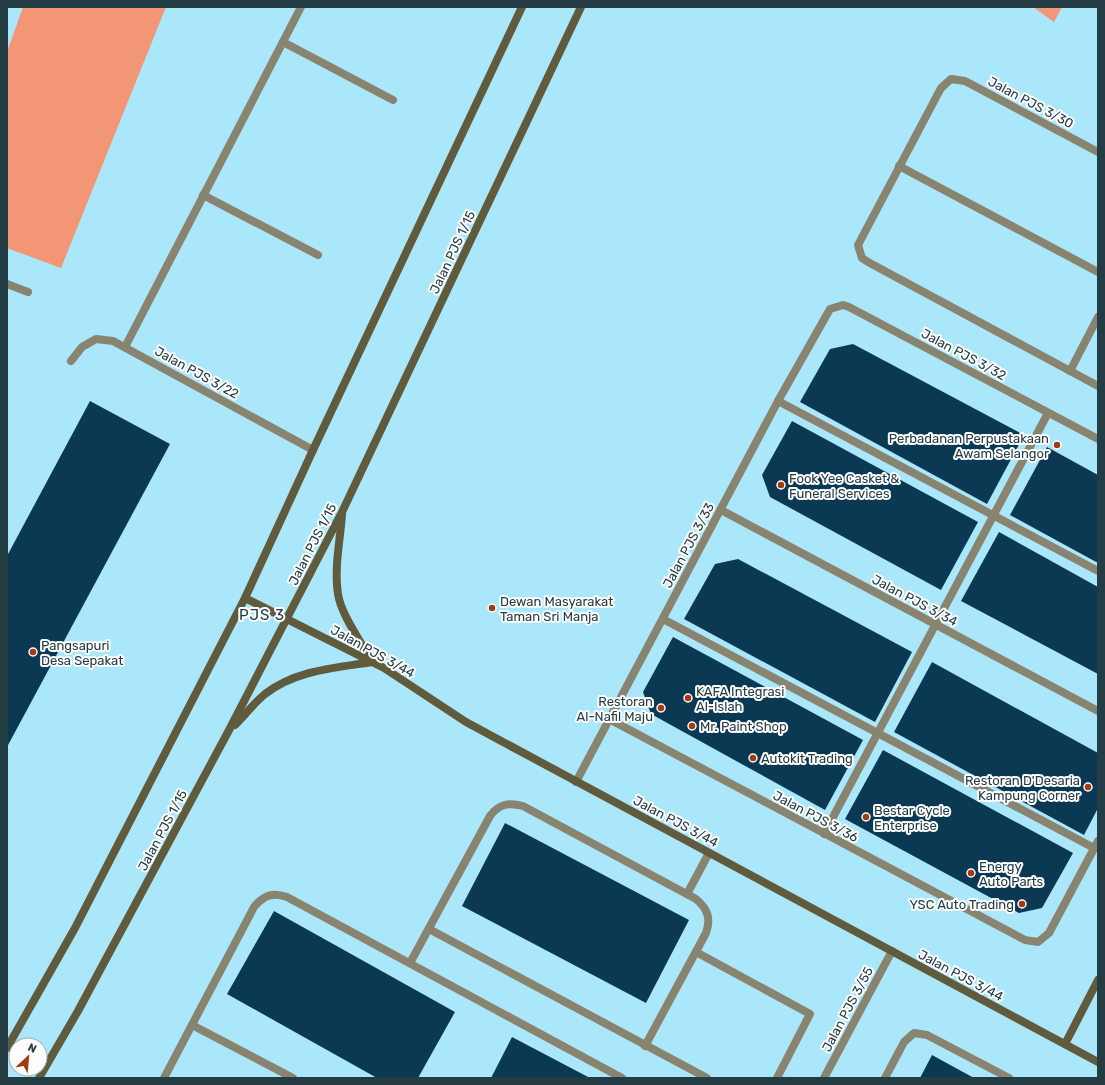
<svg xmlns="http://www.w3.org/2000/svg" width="1105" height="1085" font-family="Rubik,sans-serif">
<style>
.green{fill:#f39676}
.building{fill:#0b3954}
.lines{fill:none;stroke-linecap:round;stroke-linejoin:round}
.lane{stroke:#888470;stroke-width:8}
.street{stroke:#888470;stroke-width:8}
.secondary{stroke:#605b3d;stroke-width:8}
.poi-dot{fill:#a13b10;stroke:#fdfdfd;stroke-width:1.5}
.labels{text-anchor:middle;stroke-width:4;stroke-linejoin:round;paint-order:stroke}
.street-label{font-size:13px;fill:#243c44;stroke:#fdfdfd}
.poi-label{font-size:13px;fill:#243c44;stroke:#fdfdfd;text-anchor:start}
.quarter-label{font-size:15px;letter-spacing:1px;fill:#243c44;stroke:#fdfdfd}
</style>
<rect width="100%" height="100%" fill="#aae7fb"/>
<g class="green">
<path d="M23 7H166L61 268 7 248V52Z"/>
<path d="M1033 7H1062L1054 22Z"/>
</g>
<g class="building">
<path d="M853 344 1024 435 987 504 800 402 830 349Z"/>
<path d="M90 401 170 444 7 747V556Z"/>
<path d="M792 421 978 522 941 590 770 497 762 475Z"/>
<path d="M1047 447 1098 475V563L1010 515Z"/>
<path d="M999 532 1098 587V674L961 601Z"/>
<path d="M738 559 912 652 875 722 684 619 715 564Z"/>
<path d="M673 637 863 740 825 810 651 714 643 692Z"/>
<path d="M932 662 1098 753V808L1084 835 894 732Z"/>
<path d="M883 750 1073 853 1042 908 1019 913 845 819Z"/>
<path d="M505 823 689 920 646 1003 462 906Z"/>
<path d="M274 911 455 1012 418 1078H377L227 994Z"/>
<path d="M512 1037 590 1078H491Z"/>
<path d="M932 1055 974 1078H920Z"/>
</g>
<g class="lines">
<g class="lane">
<path d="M899 166 1098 272"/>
<path d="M1070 371 1098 317"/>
<path d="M778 401 1098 571"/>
<path d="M663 619 1094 848"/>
<path d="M824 834 1048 413"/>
<path d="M429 929 707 1078"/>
<path d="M696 952 810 1014 777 1078"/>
<path d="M410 963 490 816C499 804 509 802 523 806L696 899C708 909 711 919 706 933L645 1046"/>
<path d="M192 1025 293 1078"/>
<path d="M164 1078 254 907C264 895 273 892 287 897L622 1078"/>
<path d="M885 1078 904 1042 914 1033 927 1035 1009 1078"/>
</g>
<g class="street">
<path d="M283 42 393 100"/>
<path d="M1098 152 965 81 951 79 941 88 858 245 862 258 868 262 1098 386"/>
<path d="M203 195 318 255"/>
<path d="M7 284 28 292"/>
<path d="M125 347 301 7"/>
<path d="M71 361 82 347 96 339 113 341 313 450"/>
<path d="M721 510 1098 711"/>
<path d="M609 719 1025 940 1038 942 1049 933 1098 841"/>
<path d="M576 782 778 401 830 309 843 305 849 307 1098 439"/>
<path d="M687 894 709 853"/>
<path d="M824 1078 892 951"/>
</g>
<g class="secondary">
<path d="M342 515C340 541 334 568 338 594 341 615 362 643 372 662"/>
<path d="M245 598 384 668 466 722 1098 1062"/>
<path d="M235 725C245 715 254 703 265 694 296 670 335 668 372 662"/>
<path d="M1065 1044 1098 980"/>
<path d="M7 1048 75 928 245 598 313 450 522 7"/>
<path d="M39 1078 78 1011 228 732 343 510 581 7"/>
</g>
</g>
<g class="poi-dot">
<circle cx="1057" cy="445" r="4"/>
<circle cx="781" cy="485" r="4"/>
<circle cx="492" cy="608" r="4"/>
<circle cx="33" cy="652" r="4"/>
<circle cx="688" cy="698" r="4"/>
<circle cx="661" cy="708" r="4"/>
<circle cx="692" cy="726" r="4"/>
<circle cx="753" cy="758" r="4"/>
<circle cx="1088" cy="787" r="4"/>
<circle cx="866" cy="817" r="4"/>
<circle cx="971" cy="873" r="4"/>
<circle cx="1022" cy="904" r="4"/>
</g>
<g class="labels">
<g class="street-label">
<text transform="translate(1031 102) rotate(28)" y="5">Jalan PJS 3/30</text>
<text transform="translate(452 252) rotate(-65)" y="5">Jalan PJS 1/15</text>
<text transform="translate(964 354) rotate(28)" y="5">Jalan PJS 3/32</text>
<text transform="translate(197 372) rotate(29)" y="5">Jalan PJS 3/22</text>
<text transform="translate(312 544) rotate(-63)" y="5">Jalan PJS 1/15</text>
<text transform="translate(688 545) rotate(-62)" y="5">Jalan PJS 3/33</text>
<text transform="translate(915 600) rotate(28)" y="5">Jalan PJS 3/34</text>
<text transform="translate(373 651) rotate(29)" y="5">Jalan PJS 3/44</text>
<text transform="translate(816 816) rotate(28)" y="5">Jalan PJS 3/36</text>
<text transform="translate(676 821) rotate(28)" y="5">Jalan PJS 3/44</text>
<text transform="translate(162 830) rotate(-62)" y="5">Jalan PJS 1/15</text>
<text transform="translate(961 975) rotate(28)" y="5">Jalan PJS 3/44</text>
<text transform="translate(847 1009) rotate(-62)" y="5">Jalan PJS 3/55</text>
</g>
<g class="poi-label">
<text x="1049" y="443" text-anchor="end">Perbadanan Perpustakaan<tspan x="1049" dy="15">Awam Selangor</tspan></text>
<text x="789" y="483">Fook Yee Casket &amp;<tspan x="789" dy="15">Funeral Services</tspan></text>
<text x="500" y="606">Dewan Masyarakat<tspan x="500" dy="15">Taman Sri Manja</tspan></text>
<text x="41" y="650">Pangsapuri<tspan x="41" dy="15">Desa Sepakat</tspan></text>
<text x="696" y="696">KAFA Integrasi<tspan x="696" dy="15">Al-Islah</tspan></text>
<text x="653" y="706" text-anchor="end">Restoran<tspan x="653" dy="15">Al-Nafil Maju</tspan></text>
<text x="700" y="731">Mr. Paint Shop</text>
<text x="761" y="763">Autokit Trading</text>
<text x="1080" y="785" text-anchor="end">Restoran D'Desaria<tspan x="1080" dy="15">Kampung Corner</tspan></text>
<text x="874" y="815">Bestar Cycle<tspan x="874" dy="15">Enterprise</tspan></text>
<text x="979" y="871">Energy<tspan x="979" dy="15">Auto Parts</tspan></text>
<text x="1014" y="909" text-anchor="end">YSC Auto Trading</text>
</g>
<g class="quarter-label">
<text x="262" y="620">PJS 3</text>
</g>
</g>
<rect width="1105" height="1085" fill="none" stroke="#243c44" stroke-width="16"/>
<g transform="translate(28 1057) rotate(26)"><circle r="19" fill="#fdfdfd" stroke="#a6b0b3"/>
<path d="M0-3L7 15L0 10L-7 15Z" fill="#a13b10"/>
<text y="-6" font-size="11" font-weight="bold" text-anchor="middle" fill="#243c44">N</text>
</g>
</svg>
